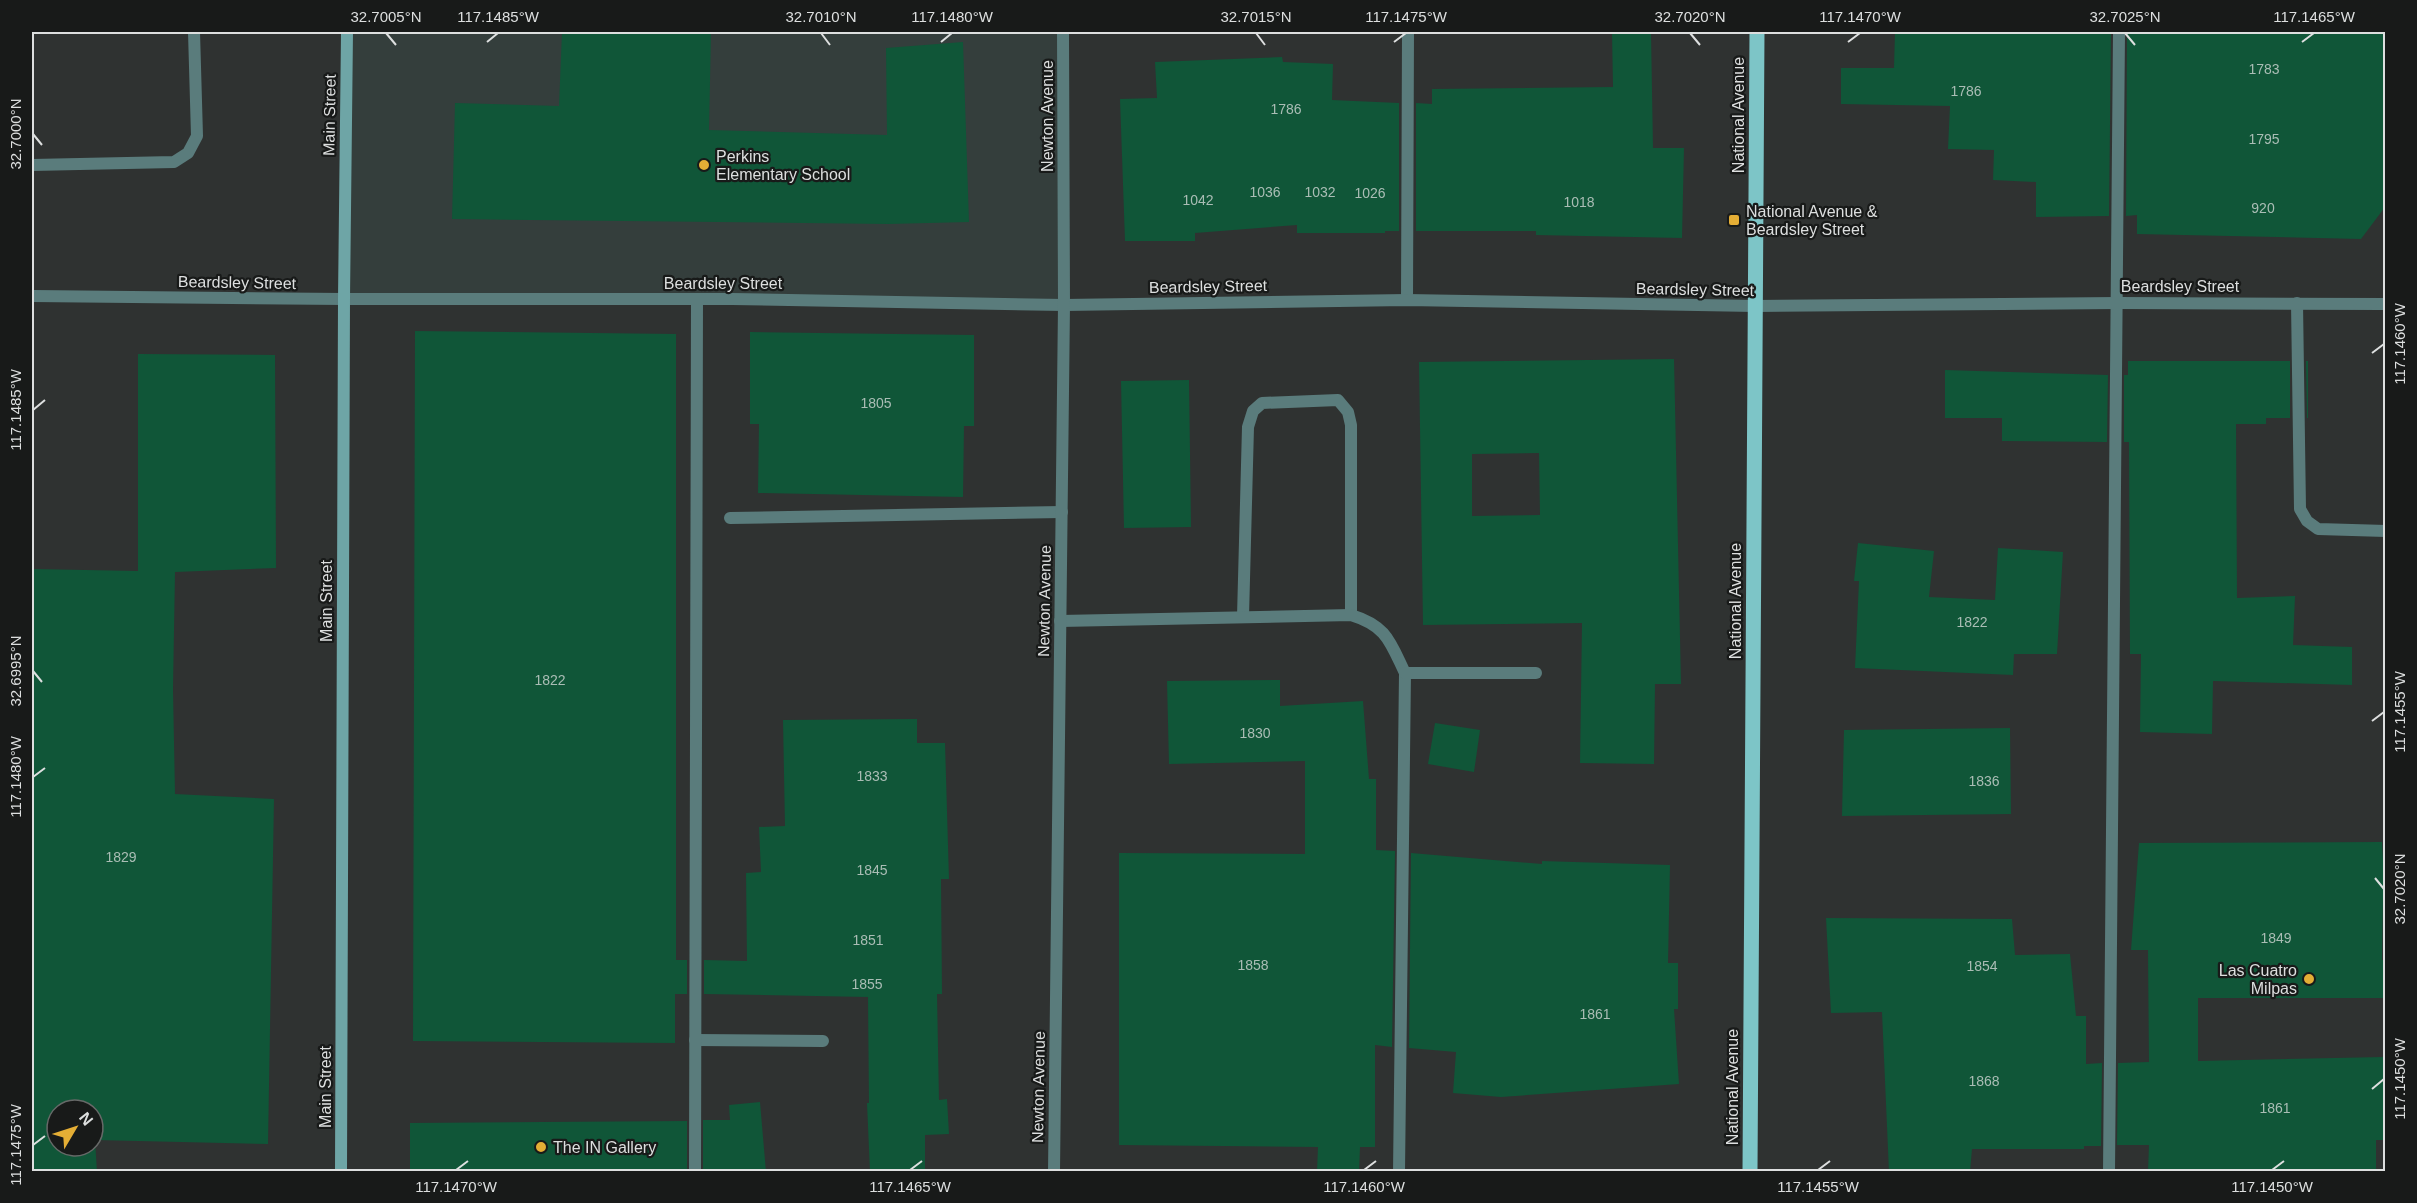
<svg xmlns="http://www.w3.org/2000/svg" width="2417" height="1203" font-family="Helvetica,sans-serif">
<style>
.built{fill:#343e3c}
.building{fill:#105638;fill-rule:evenodd}
.lines{fill:none;stroke-linecap:round;stroke-linejoin:round}
.lane{stroke:#5a7c7c;stroke-width:12}
.street{stroke:#5a7c7c;stroke-width:12}
.secondary{stroke:#6ea5a6;stroke-width:12}
.primary{stroke:#7dc5c7;stroke-width:15}
.ticks{fill:none;stroke:#dddfdf;stroke-width:2}
.poi-dot{fill:#e4ae35;stroke:#181a19;stroke-width:2}
.labels{text-anchor:middle;stroke-width:4.5;stroke-linejoin:round;paint-order:stroke}
.number-label{font-size:14px;fill:#aabdb5}
.street-label{font-size:16px;fill:#dddfdf;stroke:#181a19}
.poi-label{font-size:16px;fill:#dddfdf;stroke:#181a19;text-anchor:start}
.neatline{fill:none;stroke:#dddfdf;stroke-width:2}
.ticks-label{font-size:15px;text-anchor:middle;fill:#dddfdf}
</style>
<rect width="100%" height="100%" fill="#2f3231"/>
<path class="built" d="M347 32H1063L1064 305 344 299Z"/>
<g class="building">
<path d="M562 32H711L709 130 887 135 886 48 963 42 969 222 888 224 452 219 455 103 559 106Z"/>
<path d="M1612 32H1651L1653 148H1684L1682 238 1536 235V231H1416V103L1432 104V89L1613 87Z"/>
<path d="M1895 32H2111L2109 216 2036 217V182L1993 180 1994 150 1948 149 1950 106 1841 104V68H1894Z"/>
<path d="M2127 32H2385V207L2361 239 2137 234V215L2126 216Z"/>
<path d="M1282 57 1283 62 1333 64 1332 100 1399 103V231H1385V233H1297V225L1195 233V241H1125L1120 99 1157 98 1155 62Z"/>
<path d="M415 331 676 334V960H687V994H675V1043L413 1041Z"/>
<path d="M750 332 974 335V426H964L963 497 758 493 759 424H750Z"/>
<path d="M138 354 275 355 276 568 175 572 173 689 175 794 274 799 268 1144 95 1140 97 1172H32V569L138 571ZM57 1110H93V1146H57Z"/>
<path d="M1674 359 1681 684H1655L1654 764 1580 763 1582 623 1423 625 1419 362ZM1539 453 1540 515 1472 516V454Z"/>
<path d="M2128 361H2290V418H2266V424H2236L2237 598 2295 596 2293 645 2352 647V685L2213 681 2212 734 2140 732 2141 654H2130L2129 442H2124V375H2128Z"/>
<path d="M2306 361H2308V418H2307Z"/>
<path d="M1945 370 2108 375 2107 442 2002 441V418H1945Z"/>
<path d="M1189 380 1191 527 1124 528 1121 381Z"/>
<path d="M1858 543 1934 551 1929 597 1995 600 1998 548 2063 552 2057 654H2014L2013 675 1855 668 1859 581H1854Z"/>
<path d="M1280 680V706L1363 701 1369 779H1376V850L1395 851 1392 1047 1375 1045V1147H1360L1359 1172H1317L1318 1147 1119 1145V853L1305 854V761L1169 764 1167 681Z"/>
<path d="M917 719V743H945L949 879H941L942 994H937L939 1100 947 1099 949 1134 925 1135V1172H870L867 1103H869L868 997 704 994V960L747 961 746 873 761 872 759 827 785 826 783 720Z"/>
<path d="M1435 723 1480 730 1474 772 1428 764Z"/>
<path d="M2010 728 2011 814 1842 816 1844 730Z"/>
<path d="M2382 842 2385 897 2383 898 2382 960H2384V998H2198V1061L2383 1057 2385 1140H2376V1172H2148L2149 1145H2117L2118 1063 2149 1062 2148 950H2131L2139 843Z"/>
<path d="M1411 853 1542 864V861L1670 865 1668 963H1678V1009H1674L1679 1084 1501 1097 1453 1093 1456 1052 1409 1048Z"/>
<path d="M1826 918 2012 919 2015 955 2070 954 2076 1016H2086V1064L2102 1063 2101 1146H2084V1149H1972L1970 1172H1889L1882 1012 1831 1013Z"/>
<path d="M760 1102 766 1172H703V1120H730L729 1105Z"/>
<path d="M687 1121V1172H410V1123Z"/>
</g>
<g class="lines">
<g class="lane">
<path d="M32 165 174 162 188 153 197 136 194 32"/>
<path d="M1407 300 1408 32"/>
<path d="M2297 303 2300 509 2307 521 2318 529 2386 531"/>
<path d="M730 518 1062 512"/>
<path d="M1243 617 1248 427 1253 411 1262 403 1338 400 1348 412 1351 425V615"/>
<path d="M1060 621 1351 615C1387 626 1390 642 1405 673L1399 1172"/>
<path d="M1405 673H1536"/>
<path d="M695 1040 823 1041"/>
<path d="M695 1172 697 299"/>
<path d="M2109 1172 2119 32"/>
</g>
<g class="street">
<path d="M32 296 344 299H732L1064 305 1407 300 1755 306 2118 303 2386 304"/>
<path d="M1054 1172 1064 305 1063 32"/>
</g>
<path class="secondary" d="M341 1172 344 299 347 32"/>
<path class="primary" d="M1750 1172 1757 32"/>
</g>
<path class="ticks" d="M386 33 396 45M821 33 830 45M1256 33 1265 45M1690 33 1700 45M2125 33 2135 45M487 42 498 33M941 42 952 33M1394 42 1406 33M1848 42 1860 33M2302 42 2314 33M33 134 42 145M2372 353 2384 344M33 410 45 400M33 671 42 682M2372 721 2384 712M33 777 45 768M2375 878 2384 889M2372 1089 2384 1079M33 1145 45 1136M456 1170 468 1161M910 1170 922 1161M1364 1170 1376 1161M1818 1170 1830 1161M2272 1170 2284 1161"/>
<g class="poi-dot">
<circle cx="704" cy="165" r="6"/>
<rect x="1728" y="214" width="12" height="12" rx="3"/>
<circle cx="2309" cy="979" r="6"/>
<circle cx="541" cy="1147" r="6"/>
</g>
<g class="labels">
<g class="number-label">
<text x="2264" y="74">1783</text>
<text x="1966" y="96">1786</text>
<text x="1286" y="114">1786</text>
<text x="2264" y="144">1795</text>
<text x="1265" y="197">1036</text>
<text x="1320" y="197">1032</text>
<text x="1370" y="198">1026</text>
<text x="1198" y="205">1042</text>
<text x="1579" y="207">1018</text>
<text x="2263" y="213">920</text>
<text x="876" y="408">1805</text>
<text x="1972" y="627">1822</text>
<text x="550" y="685">1822</text>
<text x="1255" y="738">1830</text>
<text x="872" y="781">1833</text>
<text x="1984" y="786">1836</text>
<text x="121" y="862">1829</text>
<text x="872" y="875">1845</text>
<text x="2276" y="943">1849</text>
<text x="868" y="945">1851</text>
<text x="1253" y="970">1858</text>
<text x="1982" y="971">1854</text>
<text x="867" y="989">1855</text>
<text x="1595" y="1019">1861</text>
<text x="1984" y="1086">1868</text>
<text x="2275" y="1113">1861</text>
</g>
<g class="street-label">
<text transform="translate(329 115) rotate(-89)" y="6">Main Street</text>
<text transform="translate(1738 115) rotate(-90)" y="6">National Avenue</text>
<text transform="translate(1047 116) rotate(-90)" y="6">Newton Avenue</text>
<text transform="translate(237 282) rotate(1)" y="6">Beardsley Street</text>
<text x="723" y="289">Beardsley Street</text>
<text transform="translate(1208 286) rotate(-1)" y="6">Beardsley Street</text>
<text x="2180" y="292">Beardsley Street</text>
<text transform="translate(1695 289) rotate(1)" y="6">Beardsley Street</text>
<text transform="translate(326 601) rotate(-90)" y="6">Main Street</text>
<text transform="translate(1044 601) rotate(-89)" y="6">Newton Avenue</text>
<text transform="translate(1735 601) rotate(-90)" y="6">National Avenue</text>
<text transform="translate(325 1087) rotate(-90)" y="6">Main Street</text>
<text transform="translate(1038 1087) rotate(-89)" y="6">Newton Avenue</text>
<text transform="translate(1732 1087) rotate(-90)" y="6">National Avenue</text>
</g>
<g class="poi-label">
<text x="716" y="162">Perkins<tspan x="716" dy="18">Elementary School</tspan></text>
<text x="1746" y="217">National Avenue &amp;<tspan x="1746" dy="18">Beardsley Street</tspan></text>
<text x="2297" y="976" text-anchor="end">Las Cuatro<tspan x="2297" dy="18">Milpas</tspan></text>
<text x="553" y="1153">The IN Gallery</text>
</g>
</g>
<rect width="2417" height="1203" fill="none" stroke="#181a19" stroke-width="66"/>
<g transform="translate(75 1128) rotate(51)"><circle r="28" fill="#181a19" stroke="#676968" stroke-width="1.5"/>
<path d="M0-4.5L10 22L0 15L-10 22Z" fill="#e4ae35"/>
<text y="-9" font-size="16" font-weight="bold" text-anchor="middle" fill="#dddfdf">N</text>
</g>
<rect x="33" y="33" width="2351" height="1137" class="neatline"/>
<g class="ticks-label">
<text x="386" y="22">32.7005°N</text>
<text x="498" y="22">117.1485°W</text>
<text x="821" y="22">32.7010°N</text>
<text x="952" y="22">117.1480°W</text>
<text x="1256" y="22">32.7015°N</text>
<text x="1406" y="22">117.1475°W</text>
<text x="1690" y="22">32.7020°N</text>
<text x="1860" y="22">117.1470°W</text>
<text x="2125" y="22">32.7025°N</text>
<text x="2314" y="22">117.1465°W</text>
<text transform="translate(16 134) rotate(-90)" y="5">32.7000°N</text>
<text transform="translate(2400 344) rotate(-90)" y="5">117.1460°W</text>
<text transform="translate(16 410) rotate(-90)" y="5">117.1485°W</text>
<text transform="translate(16 671) rotate(-90)" y="5">32.6995°N</text>
<text transform="translate(2400 712) rotate(-90)" y="5">117.1455°W</text>
<text transform="translate(16 777) rotate(-90)" y="5">117.1480°W</text>
<text transform="translate(2400 889) rotate(-90)" y="5">32.7020°N</text>
<text transform="translate(2400 1079) rotate(-90)" y="5">117.1450°W</text>
<text transform="translate(16 1145) rotate(-90)" y="5">117.1475°W</text>
<text x="456" y="1192">117.1470°W</text>
<text x="910" y="1192">117.1465°W</text>
<text x="1364" y="1192">117.1460°W</text>
<text x="1818" y="1192">117.1455°W</text>
<text x="2272" y="1192">117.1450°W</text>
</g>
</svg>
